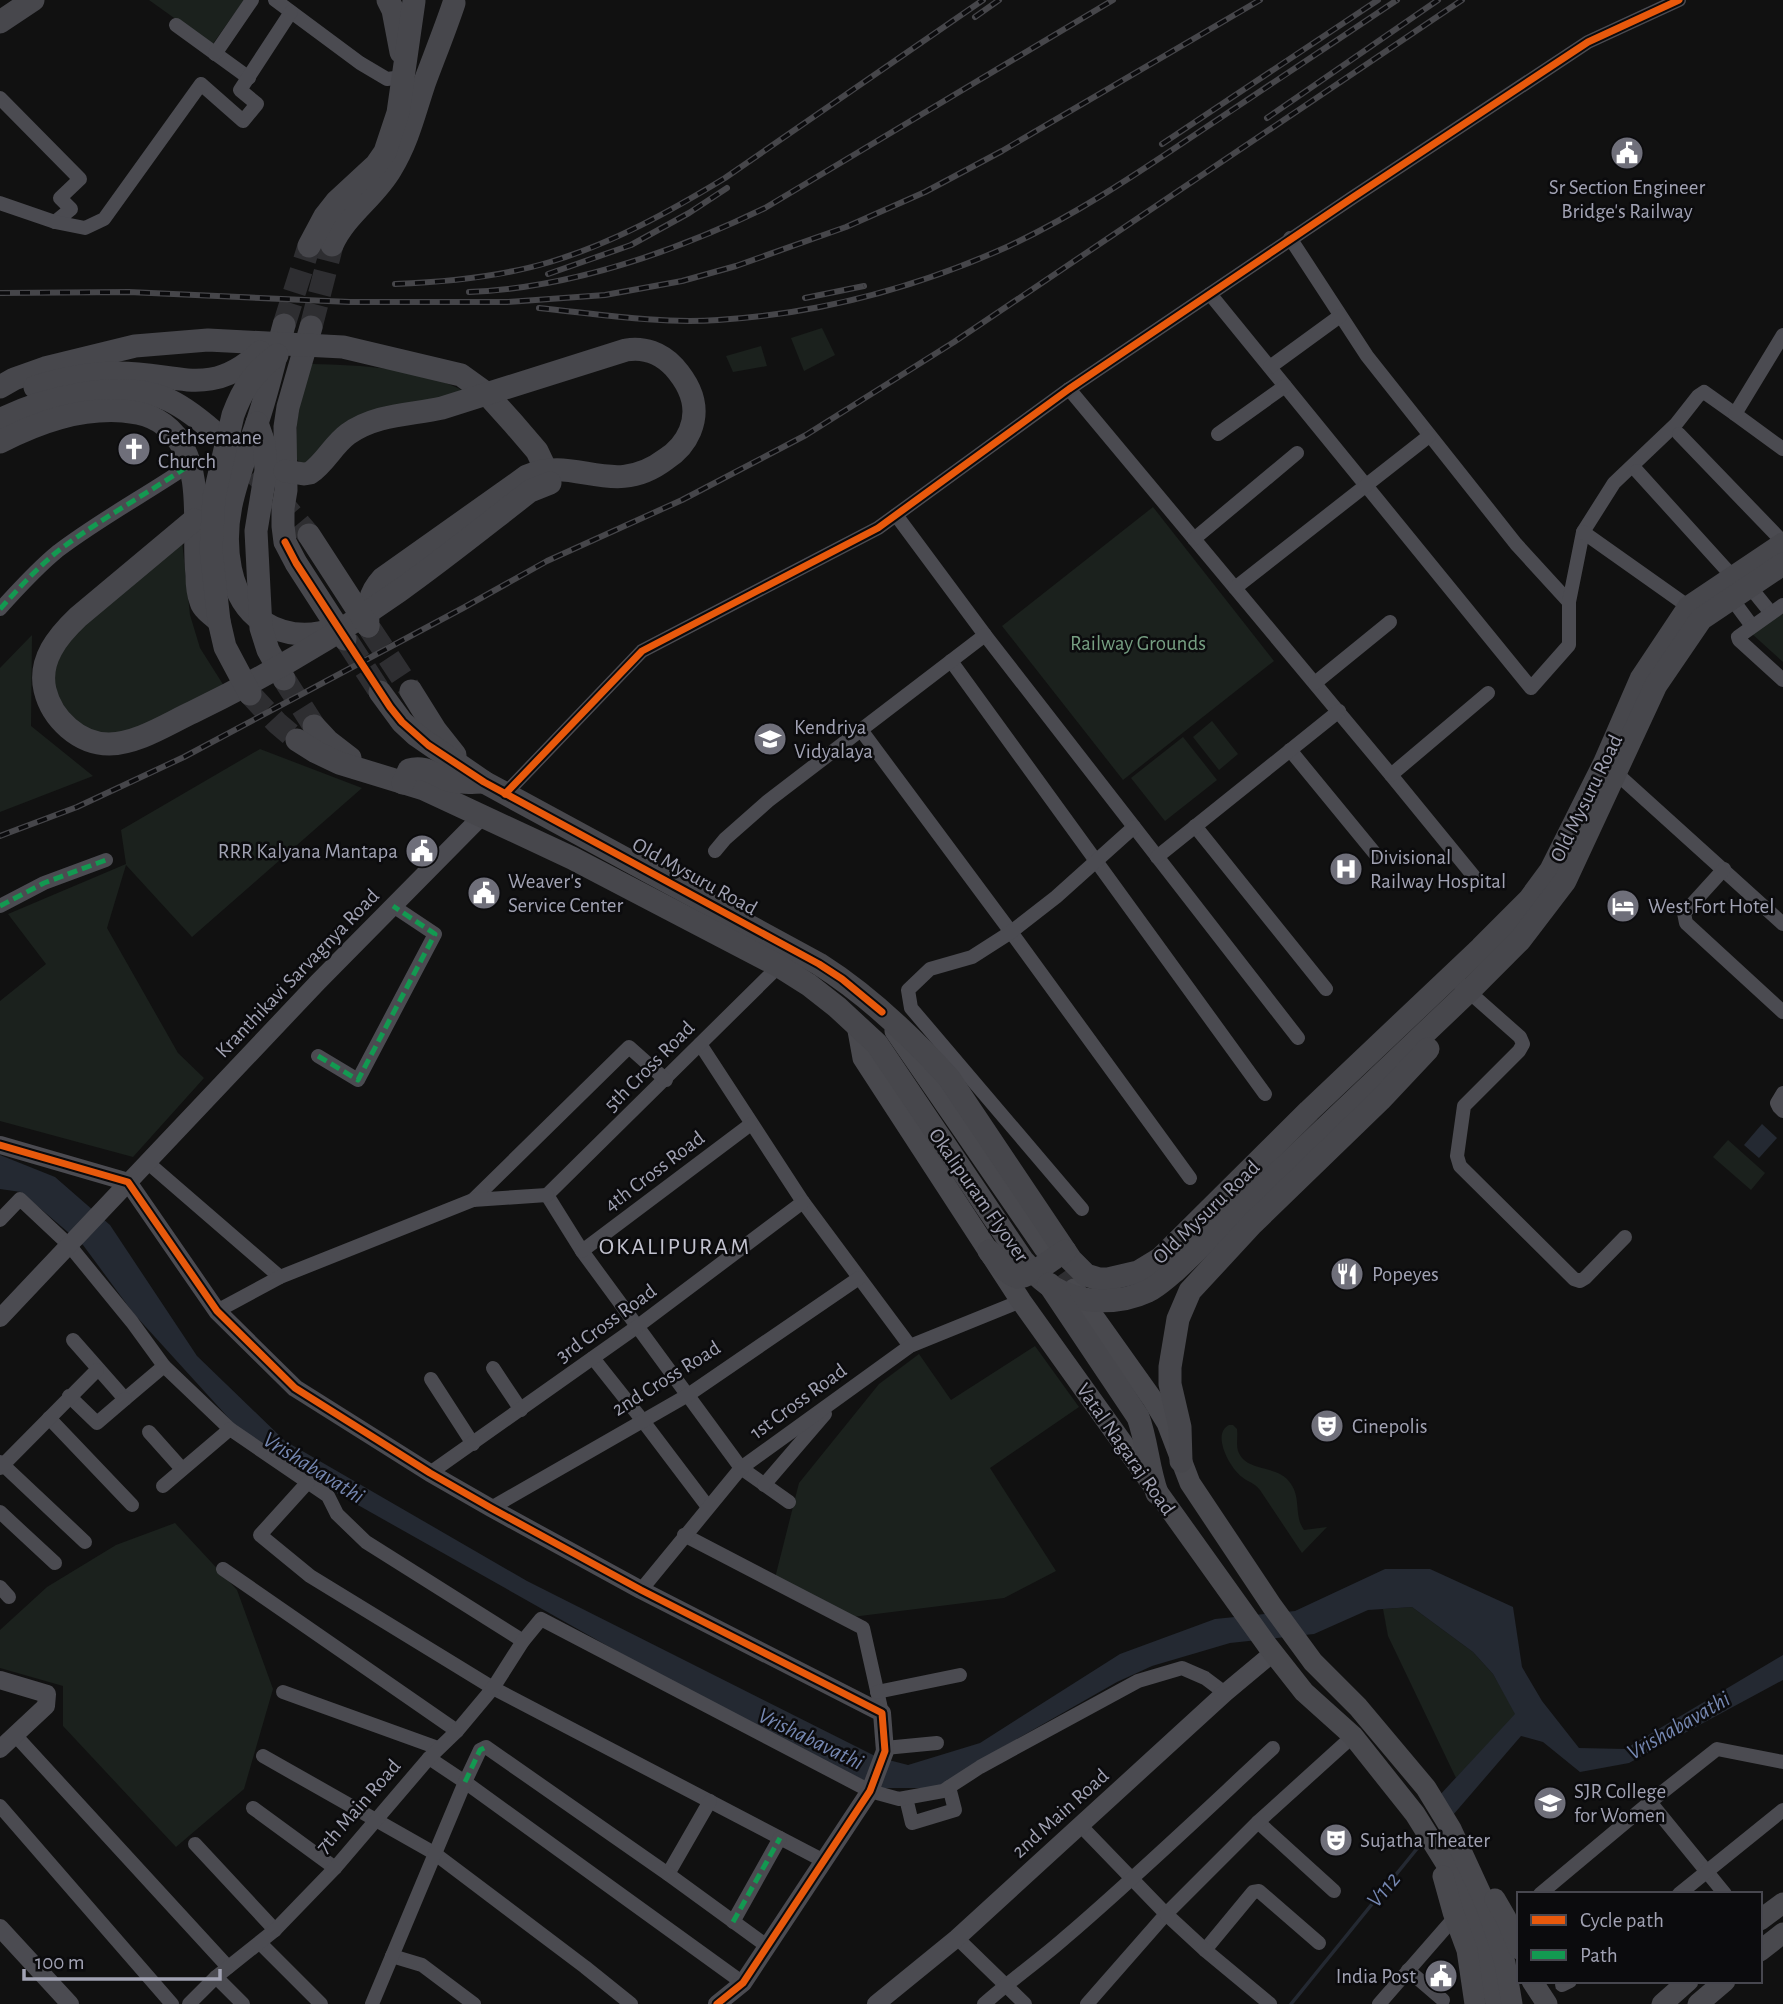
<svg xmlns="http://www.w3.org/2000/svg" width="1783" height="2004" font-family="'Alegreya Sans',sans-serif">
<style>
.green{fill:#1b211d}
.water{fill:#242932}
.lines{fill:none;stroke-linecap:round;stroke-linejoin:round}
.stream{stroke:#242932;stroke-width:3.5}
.secondary-tunnel{stroke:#2e2e31;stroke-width:21;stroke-dasharray:21 10;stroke-linecap:butt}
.primary-tunnel{stroke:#2e2e31;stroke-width:23;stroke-dasharray:23 11;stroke-linecap:butt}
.minor{stroke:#4b4b51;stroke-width:14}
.tertiary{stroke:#4b4b51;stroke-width:18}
.secondary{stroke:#49494e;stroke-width:21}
.primary{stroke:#47474c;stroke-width:23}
.rail-casing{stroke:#46464a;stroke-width:6}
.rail{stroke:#0b0b0d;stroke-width:3.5;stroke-dasharray:10;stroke-linecap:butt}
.quiet{stroke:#139951;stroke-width:5;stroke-dasharray:10 5;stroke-linecap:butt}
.cycleway-casing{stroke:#0b0b0d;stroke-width:11}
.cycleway{stroke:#e8590c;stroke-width:7}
.labels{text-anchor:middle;stroke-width:5;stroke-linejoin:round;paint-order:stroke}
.poi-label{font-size:21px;fill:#a1a2b3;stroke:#0b0b0d;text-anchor:start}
.park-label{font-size:21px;fill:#769f82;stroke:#0b0b0d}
.street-label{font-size:21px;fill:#a1a2b3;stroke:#0b0b0d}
.water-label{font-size:23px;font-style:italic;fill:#7587b1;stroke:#0b0b0d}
.quarter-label{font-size:24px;letter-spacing:2px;fill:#c2c2cf;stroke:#0b0b0d}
</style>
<rect width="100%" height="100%" fill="#111"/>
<g class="green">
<path d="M149 0H244L212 45Z"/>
<path d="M822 328 835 355 804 371 791 338Z"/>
<path d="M761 346 767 366 733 372 726 356Z"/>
<path d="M312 364C362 365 419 368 464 391L308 463H301L296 459C295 426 299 394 312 364Z"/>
<path d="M1153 507 1274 661 1123 780 1002 626Z"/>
<path d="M182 541 190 615 200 648 224 686 142 728 111 736 81 727 60 704 52 674 61 645Z"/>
<path d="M1783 612V662L1751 633Z"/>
<path d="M32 635 31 726 93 776 0 812V668Z"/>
<path d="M1212 721 1238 754 1219 770 1193 737Z"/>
<path d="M1183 737 1217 780 1165 821 1131 778Z"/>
<path d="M260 749 362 788 192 937 126 865 107 928 178 1053 204 1078 133 1157 0 1121V1001L46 964 8 914 126 864 121 830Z"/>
<path d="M1728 1140 1765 1173 1751 1190 1713 1157Z"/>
<path d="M1035 1346 1079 1407 990 1468 1056 1571 1004 1598 852 1617 775 1578 799 1483 879 1384 919 1354 951 1400Z"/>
<path d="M1229 1425H1233L1237 1429C1238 1437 1236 1444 1238 1451 1247 1474 1278 1463 1291 1484 1301 1498 1294 1516 1304 1530L1327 1527 1302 1553 1260 1490C1255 1483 1248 1482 1242 1477 1230 1468 1211 1434 1229 1425Z"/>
<path d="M175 1523 237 1590 273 1689 244 1789 176 1847 63 1726V1686L0 1668V1630L47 1587 116 1545Z"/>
<path d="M1412 1607 1473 1652 1493 1674 1516 1714 1456 1778 1388 1636 1383 1609Z"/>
</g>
<g class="water">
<path d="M1762 1124 1777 1138 1759 1158 1744 1145Z"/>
<path d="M0 1155 55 1177 110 1225 197 1356 285 1441 527 1581 877 1757 908 1765 980 1743 1120 1654 1215 1619 1295 1611 1385 1569H1430L1513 1607 1522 1667 1542 1701 1579 1748 1625 1749 1783 1655V1680L1629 1763 1580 1772 1543 1742 1521 1736 1453 1815 1438 1797 1515 1714 1493 1674 1473 1652 1412 1607 1368 1610 1314 1634 1230 1643 1152 1666 1117 1682 996 1751 943 1788H880L737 1719 326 1487 235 1425 134 1314 83 1245 21 1192 0 1189Z"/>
</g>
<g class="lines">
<path class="stream" d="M1291 2004 1424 1840"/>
<path class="secondary-tunnel" d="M1044 1248 1072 1287"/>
<g class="primary-tunnel">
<path d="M284 325 309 246"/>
<path d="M311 327 332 245"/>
<path d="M230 448 270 489 309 535"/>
<path d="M370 629 411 691"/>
<path d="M347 641 380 692"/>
<path d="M284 679 314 726"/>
<path d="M250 694 277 723 297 740"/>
</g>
<g class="minor">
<path d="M275 0 360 63 387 79 403 77"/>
<path d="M176 25 249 78"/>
<path d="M215 54 252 0"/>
<path d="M0 98 80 179 60 198 71 209 55 222"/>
<path d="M0 203 55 222 85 228 104 219 201 84 243 121 257 104 240 90 291 12"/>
<path d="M1290 238 1367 356 1516 544 1569 602"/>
<path d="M1210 294 1531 688 1569 645V602L1583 532 1614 483 1676 424 1698 396 1704 392 1735 414"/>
<path d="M1783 335 1735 414 1783 449"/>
<path d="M1270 367 1340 316"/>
<path d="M1069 389 1391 775 1476 879"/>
<path d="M1218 434 1285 386"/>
<path d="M1679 434 1783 542"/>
<path d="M1637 471 1733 577"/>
<path d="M896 515 985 635 1298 1038"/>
<path d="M1583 532 1689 607"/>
<path d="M1194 539 1297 453"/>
<path d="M1750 587 1771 613"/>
<path d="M1235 588 1429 436"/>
<path d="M1732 599 1752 626"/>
<path d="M1783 605 1738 637 1739 640 1783 680"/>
<path d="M0 609C18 589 37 568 58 551 100 519 147 494 191 464"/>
<path d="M951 661 1265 1094"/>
<path d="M1315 683 1390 622"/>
<path d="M861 730 1011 932 1190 1178"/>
<path d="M1290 750 1377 856"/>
<path d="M1616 773 1783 924"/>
<path d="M1391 775 1488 693"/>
<path d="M505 794 642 651 878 528 1069 389 1352 198 1588 42 1679 0"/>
<path d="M1195 826 1326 989"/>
<path d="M715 851 725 839 768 801 985 635"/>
<path d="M1157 857 1339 711"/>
<path d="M1724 869 1684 913 1686 923 1783 1012"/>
<path d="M0 906 44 883 106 860"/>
<path d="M1451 976 1520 1037 1523 1044 1519 1051 1464 1106 1457 1156 1460 1166 1574 1279 1580 1281 1585 1278 1625 1237"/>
<path d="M700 1044 803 1202 910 1346"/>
<path d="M318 1056 358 1080 435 934 393 906"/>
<path d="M1783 1093 1777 1103 1779 1107 1783 1111"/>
<path d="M147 1162 280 1277"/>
<path d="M547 1195 582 1251 741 1468 789 1502"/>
<path d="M547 1195 779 966"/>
<path d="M473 1200 629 1047 666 1080"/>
<path d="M1082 1209 911 1008 908 990 930 969 972 957 1011 932 1056 897 1134 827"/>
<path d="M0 1220 20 1199 69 1245 132 1322 164 1366 230 1429 328 1496 337 1514 366 1542 523 1641"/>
<path d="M582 1251 751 1124"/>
<path d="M217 1311 280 1277 473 1200 547 1195"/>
<path d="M73 1340 125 1399 164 1366"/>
<path d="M593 1358 643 1421 708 1507"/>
<path d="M493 1368 521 1410"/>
<path d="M431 1379 473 1444"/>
<path d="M69 1396 97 1423 125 1399"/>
<path d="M49 1418 132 1505"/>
<path d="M149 1432 182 1469"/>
<path d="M0 1462 85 1542"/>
<path d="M0 1468 97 1370"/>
<path d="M430 1473 638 1326 803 1202"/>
<path d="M308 1482 260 1535 310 1576 493 1688 824 1861"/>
<path d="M764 1485 825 1414"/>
<path d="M163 1486 230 1429"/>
<path d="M491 1508 688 1395 859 1278"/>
<path d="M0 1512 55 1563"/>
<path d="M684 1535 863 1628 882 1713"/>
<path d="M223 1569 457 1731"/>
<path d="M0 1587 9 1597"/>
<path d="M641 1590 741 1468 910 1346 1021 1301"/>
<path d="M283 1692 438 1748"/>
<path d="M877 1692 960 1675"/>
<path d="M15 1735 228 1967"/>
<path d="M885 1748 937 1743"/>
<path d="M263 1756 434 1853 585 1967 631 2004"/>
<path d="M429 1758 465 1782 743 1983"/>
<path d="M906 1798 912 1823 955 1810 949 1787"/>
<path d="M1650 1802 1725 1894"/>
<path d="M0 1806 172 2004"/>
<path d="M253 1808 335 1868"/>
<path d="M1258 1822 1334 1891"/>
<path d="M1080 1825 1166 1914 1087 2004"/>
<path d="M195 1844 275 1930"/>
<path d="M668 1874 710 1801"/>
<path d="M1540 1894 1650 1802 1717 1749 1783 1762"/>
<path d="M1679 1894 1783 1810"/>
<path d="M733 1922 780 1838"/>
<path d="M957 1938 1025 2004"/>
<path d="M260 1943 321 2004"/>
<path d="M1205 1950 1253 1892 1259 1891 1319 1943"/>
<path d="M392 1956 422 1965 474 2004"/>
<path d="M1408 1970 1443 2000"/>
<path d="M216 1977 243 2004"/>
<path d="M1562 1985 1570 1981"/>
<path d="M189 2004 216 1977 275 1930 335 1868 429 1758 457 1731 493 1688 523 1641 541 1619 870 1791 899 1799 943 1791 980 1767 1138 1681 1182 1668 1205 1678 1225 1693"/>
<path d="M372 2004 465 1782 480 1750 486 1747 668 1874 767 1946"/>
<path d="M984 2004C1011 1980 1040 1960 1067 1936 1138 1875 1205 1811 1273 1748"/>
<path d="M1270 2004 1205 1950 1166 1914 1258 1822 1353 1736"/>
<path d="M1379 2004 1455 1917"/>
</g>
<g class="tertiary">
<path d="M0 1145 128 1182 217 1311 295 1388 430 1473 491 1508 641 1590 882 1713 885 1751 870 1791 743 1983 717 2004"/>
<path d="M0 1318 318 982 481 817"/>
<path d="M0 1680 47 1694 46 1706 0 1749"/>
<path d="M0 1928 70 2004"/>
<path d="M876 2004 957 1938 1225 1693 1273 1653"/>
</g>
<g class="secondary">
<path d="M857 1025 863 1058 1021 1301 1267 1645 1304 1692 1353 1736 1415 1814 1458 1883 1469 1908 1488 1965 1496 2004"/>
<path d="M895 1031 1044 1248"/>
<path d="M1074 1289 1153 1400 1167 1423 1190 1483 1272 1606 1313 1662 1358 1707 1426 1788 1451 1829 1486 1905 1497 1937 1505 1963 1512 2004"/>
<path d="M1443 1876 1453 1912 1467 1950 1475 2004"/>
<path d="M1495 1899 1506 1918 1519 1949"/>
<path d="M1760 1920 1783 1903"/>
<path d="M1760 1951 1783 1933"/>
<path d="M1532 1981 1547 2004"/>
<path d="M1662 2004 1688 1981"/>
<path d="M1698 2004 1725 1981"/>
</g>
<g class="primary">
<path d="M388 0 393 10 401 52"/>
<path d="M0 22 33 0"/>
<path d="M332 245C346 214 375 197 391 169 408 141 414 114 424 84 434 57 445 30 454 3"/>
<path d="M309 246 325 216 336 202 376 165 385 152 398 113 414 1"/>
<path d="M284 325C275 358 268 391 257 423 248 450 237 477 231 505 223 544 227 598 263 622 285 636 311 637 335 629"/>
<path d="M311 327 288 407 285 427 286 490 283 508V526L285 542 296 563 345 639"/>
<path d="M0 387 14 379 45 368 135 346 208 340 343 347 461 375 486 393 513 423 537 451 546 470"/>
<path d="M35 387C61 379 89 373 116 373 176 372 209 400 260 352"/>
<path d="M0 420C42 398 118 380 164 398 182 405 198 418 213 431"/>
<path d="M257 423 264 443 266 470 256 531 261 628 268 650 284 679"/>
<path d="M0 442C39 422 79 408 123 411 145 413 160 418 175 435 205 473 192 530 197 575 197 584 198 594 201 602 203 609 213 616 219 621"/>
<path d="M285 471 304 474 310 473C325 463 333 445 348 434 376 414 410 415 442 408L626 350C644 347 661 353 674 367 690 385 700 407 690 431 685 443 677 452 666 459 612 500 575 454 527 476L382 579C369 593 367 608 368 626"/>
<path d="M194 520 78 617C58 636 38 660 45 690 52 719 79 744 109 744 139 743 167 724 193 712 265 677 334 637 399 591 444 559 486 525 530 491L550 483"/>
<path d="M309 535 368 626"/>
<path d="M411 691 436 731 455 755"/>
<path d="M380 692 402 722 416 735 484 782 819 964C868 995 910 1035 949 1078L1071 1260 1086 1275 1099 1279H1108L1138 1272 1161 1258 1309 1111 1481 948 1529 900 1551 870 1604 764 1641 679 1689 607 1783 544"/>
<path d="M250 694 225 647 219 621 211 550 214 497 233 415C243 388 253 373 277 355"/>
<path d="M314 726 328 741 350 758"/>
<path d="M297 740 316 752 339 763 424 789 572 858 779 966 809 985 837 1007 877 1044 1023 1261C1032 1270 1040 1280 1052 1287 1080 1304 1118 1305 1148 1291 1158 1286 1166 1278 1175 1271L1469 991 1520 940 1565 881 1656 685 1701 619 1783 564"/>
<path d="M403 783 409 770C425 765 434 775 448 780 459 784 473 782 484 782"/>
<path d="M989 1251C996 1259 1006 1274 1017 1277 1028 1279 1055 1257 1065 1251"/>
<path d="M1049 1284 1138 1417C1147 1441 1148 1468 1157 1493"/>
<path d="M1181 1461 1180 1427 1170 1384V1367L1178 1319 1190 1291 1252 1224 1380 1100 1428 1049"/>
</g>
<defs>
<g id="rail">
<path d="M975 17 999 0"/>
<path d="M1267 118 1438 0"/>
<path d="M1162 144 1378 0"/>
<path d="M548 274 631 245 689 213 727 188"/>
<path d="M395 284C447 282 500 277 550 262 613 243 669 212 725 178L983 0"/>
<path d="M469 292C570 288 674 252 765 208L1113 0"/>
<path d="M0 293 129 292 350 302H507L605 295 682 281 736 266 846 227 925 192 1002 151 1260 0"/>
<path d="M805 298 864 286"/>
<path d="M539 308C598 314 658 324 718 320 818 314 918 287 1009 246 1073 216 1132 177 1190 138 1260 92 1328 46 1397 0"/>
<path d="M0 836 77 807 184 757 463 608 547 561 682 500 806 435 954 342 1462 0"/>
</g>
</defs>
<use href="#rail" class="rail-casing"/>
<use href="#rail" class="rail"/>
<g class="quiet">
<path d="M0 609C18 589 37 568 58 551 100 519 147 494 191 464"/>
<path d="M0 906 44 883 106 860"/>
<path d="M318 1056 358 1080 435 934 393 906"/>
<path d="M465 1782 480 1750 486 1747"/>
<path d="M733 1922 780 1838"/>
</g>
<defs>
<g id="cycleway">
<path d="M285 542 296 563 390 707 402 722 428 745 484 782 819 964 842 979 882 1012"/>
<path d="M505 794 642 651 878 528 1069 389 1352 198 1588 42 1679 0"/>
<path d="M0 1145 128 1182 217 1311 295 1388 430 1473 491 1508 641 1590 882 1713 885 1751 870 1791 743 1983 717 2004"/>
</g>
</defs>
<use href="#cycleway" class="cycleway-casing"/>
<use href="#cycleway" class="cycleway"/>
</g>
<defs>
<symbol id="civic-disc" viewBox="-11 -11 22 22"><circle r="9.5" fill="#6f6f7a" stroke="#0b0b0d"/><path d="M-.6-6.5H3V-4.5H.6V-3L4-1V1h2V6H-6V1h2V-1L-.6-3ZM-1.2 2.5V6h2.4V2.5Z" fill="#fff"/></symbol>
<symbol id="church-disc" viewBox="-11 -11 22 22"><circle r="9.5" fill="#6f6f7a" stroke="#0b0b0d"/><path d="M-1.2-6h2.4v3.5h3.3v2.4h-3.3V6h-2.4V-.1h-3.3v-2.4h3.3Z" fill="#fff"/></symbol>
<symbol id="school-disc" viewBox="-11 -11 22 22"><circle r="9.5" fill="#6f6f7a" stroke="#0b0b0d"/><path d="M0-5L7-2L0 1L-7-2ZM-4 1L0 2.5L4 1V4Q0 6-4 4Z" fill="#fff"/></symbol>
<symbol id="hospital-disc" viewBox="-11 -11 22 22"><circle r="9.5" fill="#6f6f7a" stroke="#0b0b0d"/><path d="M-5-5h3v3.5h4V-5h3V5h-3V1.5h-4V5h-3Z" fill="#fff"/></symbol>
<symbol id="hotel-disc" viewBox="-11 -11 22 22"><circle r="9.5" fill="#6f6f7a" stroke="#0b0b0d"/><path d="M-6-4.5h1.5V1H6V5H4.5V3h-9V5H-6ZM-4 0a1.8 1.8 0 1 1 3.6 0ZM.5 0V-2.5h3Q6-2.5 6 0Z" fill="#fff"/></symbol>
<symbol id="restaurant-disc" viewBox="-11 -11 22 22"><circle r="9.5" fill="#6f6f7a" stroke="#0b0b0d"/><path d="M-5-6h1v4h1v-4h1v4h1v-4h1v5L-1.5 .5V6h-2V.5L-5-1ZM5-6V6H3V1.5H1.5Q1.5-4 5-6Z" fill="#fff"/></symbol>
<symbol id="theatre-disc" viewBox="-11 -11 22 22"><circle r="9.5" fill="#6f6f7a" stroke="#0b0b0d"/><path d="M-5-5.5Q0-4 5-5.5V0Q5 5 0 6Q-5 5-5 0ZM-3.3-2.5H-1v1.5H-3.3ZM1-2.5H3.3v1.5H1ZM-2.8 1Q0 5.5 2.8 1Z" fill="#fff"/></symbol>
<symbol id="university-disc" viewBox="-11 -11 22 22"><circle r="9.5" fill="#6f6f7a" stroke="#0b0b0d"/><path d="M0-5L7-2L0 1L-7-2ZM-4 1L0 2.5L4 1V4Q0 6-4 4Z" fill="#fff"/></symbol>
</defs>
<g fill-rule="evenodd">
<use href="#civic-disc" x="1608" y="134" width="38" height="38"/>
<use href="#church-disc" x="115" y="430" width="38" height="38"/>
<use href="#school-disc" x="751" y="720" width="38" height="38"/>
<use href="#civic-disc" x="403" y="832" width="38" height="38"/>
<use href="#hospital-disc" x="1327" y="850" width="38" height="38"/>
<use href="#civic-disc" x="465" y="874" width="38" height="38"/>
<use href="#hotel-disc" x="1604" y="887" width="38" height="38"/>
<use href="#restaurant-disc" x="1328" y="1255" width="38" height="38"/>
<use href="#theatre-disc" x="1308" y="1407" width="38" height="38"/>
<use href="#university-disc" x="1531" y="1784" width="38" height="38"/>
<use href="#theatre-disc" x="1317" y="1821" width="38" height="38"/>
<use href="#civic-disc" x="1422" y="1957" width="38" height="38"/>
</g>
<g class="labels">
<g class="poi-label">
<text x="1627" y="194" text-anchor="middle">Sr Section Engineer<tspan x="1627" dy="24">Bridge's Railway</tspan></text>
<text x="158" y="444">Gethsemane<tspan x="158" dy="24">Church</tspan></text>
<text x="794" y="734">Kendriya<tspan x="794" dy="24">Vidyalaya</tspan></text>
<text x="398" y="858" text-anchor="end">RRR Kalyana Mantapa</text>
<text x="1370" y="864">Divisional<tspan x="1370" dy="24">Railway Hospital</tspan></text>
<text x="508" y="888">Weaver's<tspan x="508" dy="24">Service Center</tspan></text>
<text x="1648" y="913">West Fort Hotel</text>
<text x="1372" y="1281">Popeyes</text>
<text x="1352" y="1433">Cinepolis</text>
<text x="1574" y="1798">SJR College<tspan x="1574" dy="24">for Women</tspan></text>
<text x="1360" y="1847">Sujatha Theater</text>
<text x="1416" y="1983" text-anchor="end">India Post</text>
</g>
<g class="park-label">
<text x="1138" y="650">Railway Grounds</text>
</g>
<g class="street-label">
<text transform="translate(1586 798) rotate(-64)" y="7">Old Mysuru Road</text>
<text transform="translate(695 876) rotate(29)" y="7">Old Mysuru Road</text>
<text transform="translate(297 973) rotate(-46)" y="7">Kranthikavi Sarvagnya Road</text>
<text transform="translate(649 1066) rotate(-45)" y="7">5th Cross Road</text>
<text transform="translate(654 1171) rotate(-37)" y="7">4th Cross Road</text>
<text transform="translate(979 1195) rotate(55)" y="7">Okalipuram Flyover</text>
<text transform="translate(1206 1212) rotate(-44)" y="7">Old Mysuru Road</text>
<text transform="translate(606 1323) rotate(-36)" y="7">3rd Cross Road</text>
<text transform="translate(666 1378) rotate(-32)" y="7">2nd Cross Road</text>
<text transform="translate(798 1401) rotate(-36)" y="7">1st Cross Road</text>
<text transform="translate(1126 1449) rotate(55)" y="7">Vatal Nagaraj Road</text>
<text transform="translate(358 1806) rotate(-49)" y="7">7th Main Road</text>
<text transform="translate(1060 1813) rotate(-42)" y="7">2nd Main Road</text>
</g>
<g class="water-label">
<text transform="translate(314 1467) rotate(32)" y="8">Vrishabavathi</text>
<text transform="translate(1678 1725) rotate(-30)" y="8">Vrishabavathi</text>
<text transform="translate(811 1738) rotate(26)" y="8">Vrishabavathi</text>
<text transform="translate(1383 1889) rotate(-51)" y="8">V112</text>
</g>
<g class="quarter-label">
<text x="675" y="1254">OKALIPURAM</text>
</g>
</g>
<rect x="1517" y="1892" width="245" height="91" fill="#0b0b0d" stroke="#47474f" stroke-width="2"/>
<rect x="1531" y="1915" width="35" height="10" fill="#e8590c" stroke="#47474f" stroke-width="2"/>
<text x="1580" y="1927" font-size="21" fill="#a1a2b3">Cycle path</text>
<rect x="1531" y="1950" width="35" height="10" fill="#139951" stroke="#47474f" stroke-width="2"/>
<text x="1580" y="1962" font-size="21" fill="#a1a2b3">Path</text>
<path d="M24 1969v10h196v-10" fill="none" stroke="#a1a2b3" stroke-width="3.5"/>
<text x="35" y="1969" font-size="21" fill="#a1a2b3" stroke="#0b0b0d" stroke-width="5" paint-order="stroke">100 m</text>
</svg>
